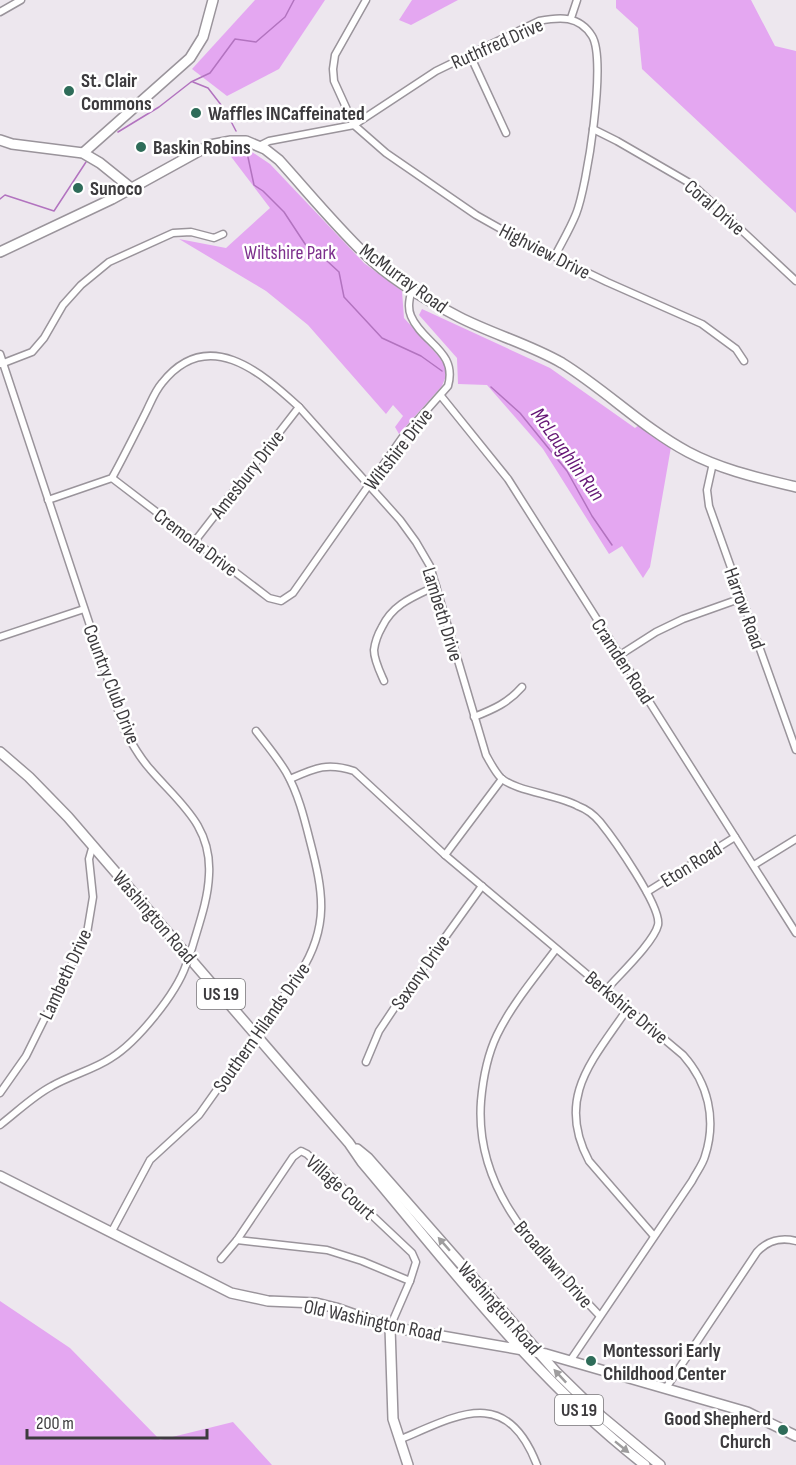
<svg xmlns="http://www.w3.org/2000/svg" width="796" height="1465" font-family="'Sofia Sans Condensed',sans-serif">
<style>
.green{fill:#e4a7f1}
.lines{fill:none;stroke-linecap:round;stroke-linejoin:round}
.stream{stroke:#b273bf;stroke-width:1.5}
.street-casing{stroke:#9a949b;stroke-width:9}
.secondary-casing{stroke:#9a949b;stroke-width:12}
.primary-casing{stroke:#9a949b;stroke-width:12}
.street{stroke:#fff;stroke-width:6}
.secondary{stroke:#fff;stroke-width:9}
.primary{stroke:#fff;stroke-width:9}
.street-bridge-casing{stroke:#9a949b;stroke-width:9;stroke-linecap:butt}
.street-bridge{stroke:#fff;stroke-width:6}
.oneway{fill:#9e9d9e}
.poi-dot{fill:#2e6c59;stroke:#fff;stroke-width:2}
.labels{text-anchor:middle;stroke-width:5;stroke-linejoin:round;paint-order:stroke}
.shield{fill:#fff;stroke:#777678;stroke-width:1.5}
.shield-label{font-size:18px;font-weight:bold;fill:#3d3b3e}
.street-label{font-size:20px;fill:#3d3b3e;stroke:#fff}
.poi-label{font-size:20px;font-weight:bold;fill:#3d3b3e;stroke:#fff;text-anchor:start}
.park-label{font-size:20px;fill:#7d308d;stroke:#fff}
.water-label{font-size:21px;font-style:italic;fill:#651675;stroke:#fff}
</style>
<rect width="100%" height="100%" fill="#ede7ee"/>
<g class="green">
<path d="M255 0H325L279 69 227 96 192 69Z"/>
<path d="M412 0H458L411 25 399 20Z"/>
<path d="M616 0H751L775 46 796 51V213L642 69 638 28 616 8Z"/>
<path d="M226 150 252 152 270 164 364 263 402 291 404 318 442 360 447 373 442 386 399 434 395 427 403 416 393 405 386 414 308 325 266 291 179 239 226 248 270 208Z"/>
<path d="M422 309 550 368 635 428 639 425 671 447 650 567 643 578 622 546 609 554 543 449 487 385 458 384 457 358 419 315Z"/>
<path d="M0 1301 70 1348 160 1440 233 1422 272 1465H0Z"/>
</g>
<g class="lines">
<g class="stream">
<path d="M193 82 208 88 225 110 236 131"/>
<path d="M118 132 159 107 191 82 210 73 235 39 256 42 285 17 294 0"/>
<path d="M246 148 254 185 263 191 284 212 309 250 326 260 339 272 344 297 382 338 421 356 442 371"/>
<path d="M0 199 5 195 54 211 86 162"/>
<path d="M491 387 520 413 567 471 592 516 612 545"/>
</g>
<defs>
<g id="street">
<path d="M366 0 335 55 333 69 334 81 354 125 386 153 476 215 524 242 607 282 702 324 736 349 744 361"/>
<path d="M0 12 21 0"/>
<path d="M571 18 577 0"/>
<path d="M470 55 506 133"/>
<path d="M593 129 617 141 693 185 796 281"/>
<path d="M259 146 269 141 354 125 436 71 539 21C559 17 579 15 592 36 607 60 587 187 576 214 570 229 562 242 555 256"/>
<path d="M0 354 125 731C132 744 140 758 150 769 179 803 212 825 209 875 208 900 199 924 192 948"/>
<path d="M1 364 32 352 44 338 63 305 81 285 109 262 173 233 191 232 214 238 223 234"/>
<path d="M441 396 508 479 796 933"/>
<path d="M713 463 707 490 709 506 796 750"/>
<path d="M112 478 269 598 281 601 293 593 402 438 448 386C458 351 422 343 411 316 407 307 410 297 412 288"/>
<path d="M48 500 112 478C124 456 135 434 146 412 151 402 155 391 162 383 207 326 260 371 299 407L400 520 416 542 430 566 486 755C490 762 495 772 501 778 515 791 558 795 578 806 586 809 595 816 600 822 613 838 662 907 658 925 654 942 619 975 607 989"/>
<path d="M195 541 299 407"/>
<path d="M0 637 84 609"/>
<path d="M620 655 656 632 683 619 742 598"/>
<path d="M384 681C380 672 374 660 374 650 375 642 378 634 382 627 393 604 413 597 436 586"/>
<path d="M474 717C494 709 508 703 522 687"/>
<path d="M290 779C315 768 327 762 354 771L445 855 683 1055C708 1083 717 1119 705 1156 703 1164 696 1173 692 1181L570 1361"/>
<path d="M445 855 502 779"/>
<path d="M754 865 796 839"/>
<path d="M647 892 735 837"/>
<path d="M556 949C536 976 512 1004 497 1035 487 1056 483 1078 481 1101 474 1194 542 1254 600 1316"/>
<path d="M628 1008C593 1060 555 1097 589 1161L654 1236"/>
<path d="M366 1062 379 1031 395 1007 482 886"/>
<path d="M0 1093 26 1056 87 933 93 897 89 859 93 845"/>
<path d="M0 1125C17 1112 33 1096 52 1086 71 1075 93 1070 111 1058 137 1042 176 994 186 965"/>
<path d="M111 1233 150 1160 199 1115 300 973C330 926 323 891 310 841 304 817 298 793 286 772 277 757 266 744 256 731"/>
<path d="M237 1240 327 1250 362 1261 410 1281"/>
<path d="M221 1259 237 1240 293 1157 301 1151 307 1154 412 1253 416 1262 410 1281 390 1327"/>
<path d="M666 1388 757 1252C767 1241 781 1237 796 1241"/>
<path d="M399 1440C458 1415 506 1385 537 1465"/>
</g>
<g id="secondary">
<path d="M0 140 12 144 83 153 100 163 131 188"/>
<path d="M83 153 190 58 203 37 213 0"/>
<path d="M0 252 112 199 210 145 231 141H246L265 149 279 160C307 191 334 224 365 254 389 278 428 301 459 317 492 334 529 344 562 363 606 390 643 428 688 452 722 470 759 478 796 487"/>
<path d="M0 1176 231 1293 268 1301 316 1303 336 1308 390 1327 546 1354 747 1412 796 1436"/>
<path d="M390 1327 393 1419 408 1465"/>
</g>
<g id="primary">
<path d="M0 752 29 777 68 817 349 1143 362 1162C451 1267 535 1380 645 1465"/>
<path d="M357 1149 368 1158 556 1372 601 1416 660 1465"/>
</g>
</defs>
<use href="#street" class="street-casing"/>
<use href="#secondary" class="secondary-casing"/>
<use href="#primary" class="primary-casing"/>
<use href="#street" class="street"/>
<use href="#secondary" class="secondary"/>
<use href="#primary" class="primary"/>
<defs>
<path id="street-bridge" d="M186 965 192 948"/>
</defs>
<use href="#street-bridge" class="street-bridge-casing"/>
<use href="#street-bridge" class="street-bridge"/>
</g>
<defs><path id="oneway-solid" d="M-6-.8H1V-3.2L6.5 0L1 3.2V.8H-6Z" transform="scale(1.5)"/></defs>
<g class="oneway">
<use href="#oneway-solid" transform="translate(444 1244) rotate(-131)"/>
<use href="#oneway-solid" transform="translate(560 1376) rotate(-133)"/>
<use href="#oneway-solid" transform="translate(622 1447) rotate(39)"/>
</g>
<g class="poi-dot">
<circle cx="69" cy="91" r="6"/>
<circle cx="196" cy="113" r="6"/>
<circle cx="141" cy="147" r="6"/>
<circle cx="78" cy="188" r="6"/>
<circle cx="591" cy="1361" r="6"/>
<circle cx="783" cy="1430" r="6"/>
</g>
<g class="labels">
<g class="shield">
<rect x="197" y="979" width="48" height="30" rx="4.5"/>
<rect x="555" y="1395" width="48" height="30" rx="4.5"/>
</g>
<g class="shield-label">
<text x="221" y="1000">US 19</text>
<text x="579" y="1416">US 19</text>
</g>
<g class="street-label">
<text transform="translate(497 43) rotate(-24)" y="7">Ruthfred Drive</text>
<text transform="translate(715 207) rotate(41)" y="7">Coral Drive</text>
<text transform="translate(545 251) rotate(27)" y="7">Highview Drive</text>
<text transform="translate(404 278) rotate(36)" y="7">McMurray Road</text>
<text transform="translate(398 449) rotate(-52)" y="7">Wiltshire Drive</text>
<text transform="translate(247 474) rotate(-52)" y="7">Amesbury Drive</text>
<text transform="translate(196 542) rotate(37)" y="7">Cremona Drive</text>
<text transform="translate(745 608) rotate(70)" y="7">Harrow Road</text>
<text transform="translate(443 614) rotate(73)" y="7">Lambeth Drive</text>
<text transform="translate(623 661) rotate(57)" y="7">Cramden Road</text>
<text transform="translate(112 684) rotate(69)" y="7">Country Club Drive</text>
<text transform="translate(691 864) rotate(-32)" y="7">Eton Road</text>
<text transform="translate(155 917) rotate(49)" y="7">Washington Road</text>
<text transform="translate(420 972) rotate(-55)" y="7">Saxony Drive</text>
<text transform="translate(65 974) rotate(-65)" y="7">Lambeth Drive</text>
<text transform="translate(627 1007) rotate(40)" y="7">Berkshire Drive</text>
<text transform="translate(261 1027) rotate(-55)" y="7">Southern Hilands Drive</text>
<text transform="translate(341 1187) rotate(42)" y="7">Village Court</text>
<text transform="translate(554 1264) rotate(49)" y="7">Broadlawn Drive</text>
<text transform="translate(500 1308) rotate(49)" y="7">Washington Road</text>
<text transform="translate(373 1320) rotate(12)" y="7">Old Washington Road</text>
</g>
<g class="poi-label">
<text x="81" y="87">St. Clair<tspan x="81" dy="23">Commons</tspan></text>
<text x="208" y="120">Waffles INCaffeinated</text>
<text x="153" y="154">Baskin Robins</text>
<text x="90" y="195">Sunoco</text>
<text x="603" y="1357">Montessori Early<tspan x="603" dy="23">Childhood Center</tspan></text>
<text x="771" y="1425" text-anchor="end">Good Shepherd<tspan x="771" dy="23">Church</tspan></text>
</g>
<g class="park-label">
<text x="290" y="259">Wiltshire Park</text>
</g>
<g class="water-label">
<text transform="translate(568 454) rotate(54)" y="7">McLaughlin Run</text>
</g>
</g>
<path d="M27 1429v9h180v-9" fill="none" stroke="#3d3b3e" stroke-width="3"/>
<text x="36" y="1429" font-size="18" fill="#3d3b3e" stroke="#ffffff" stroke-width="4.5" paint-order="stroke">200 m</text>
</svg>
